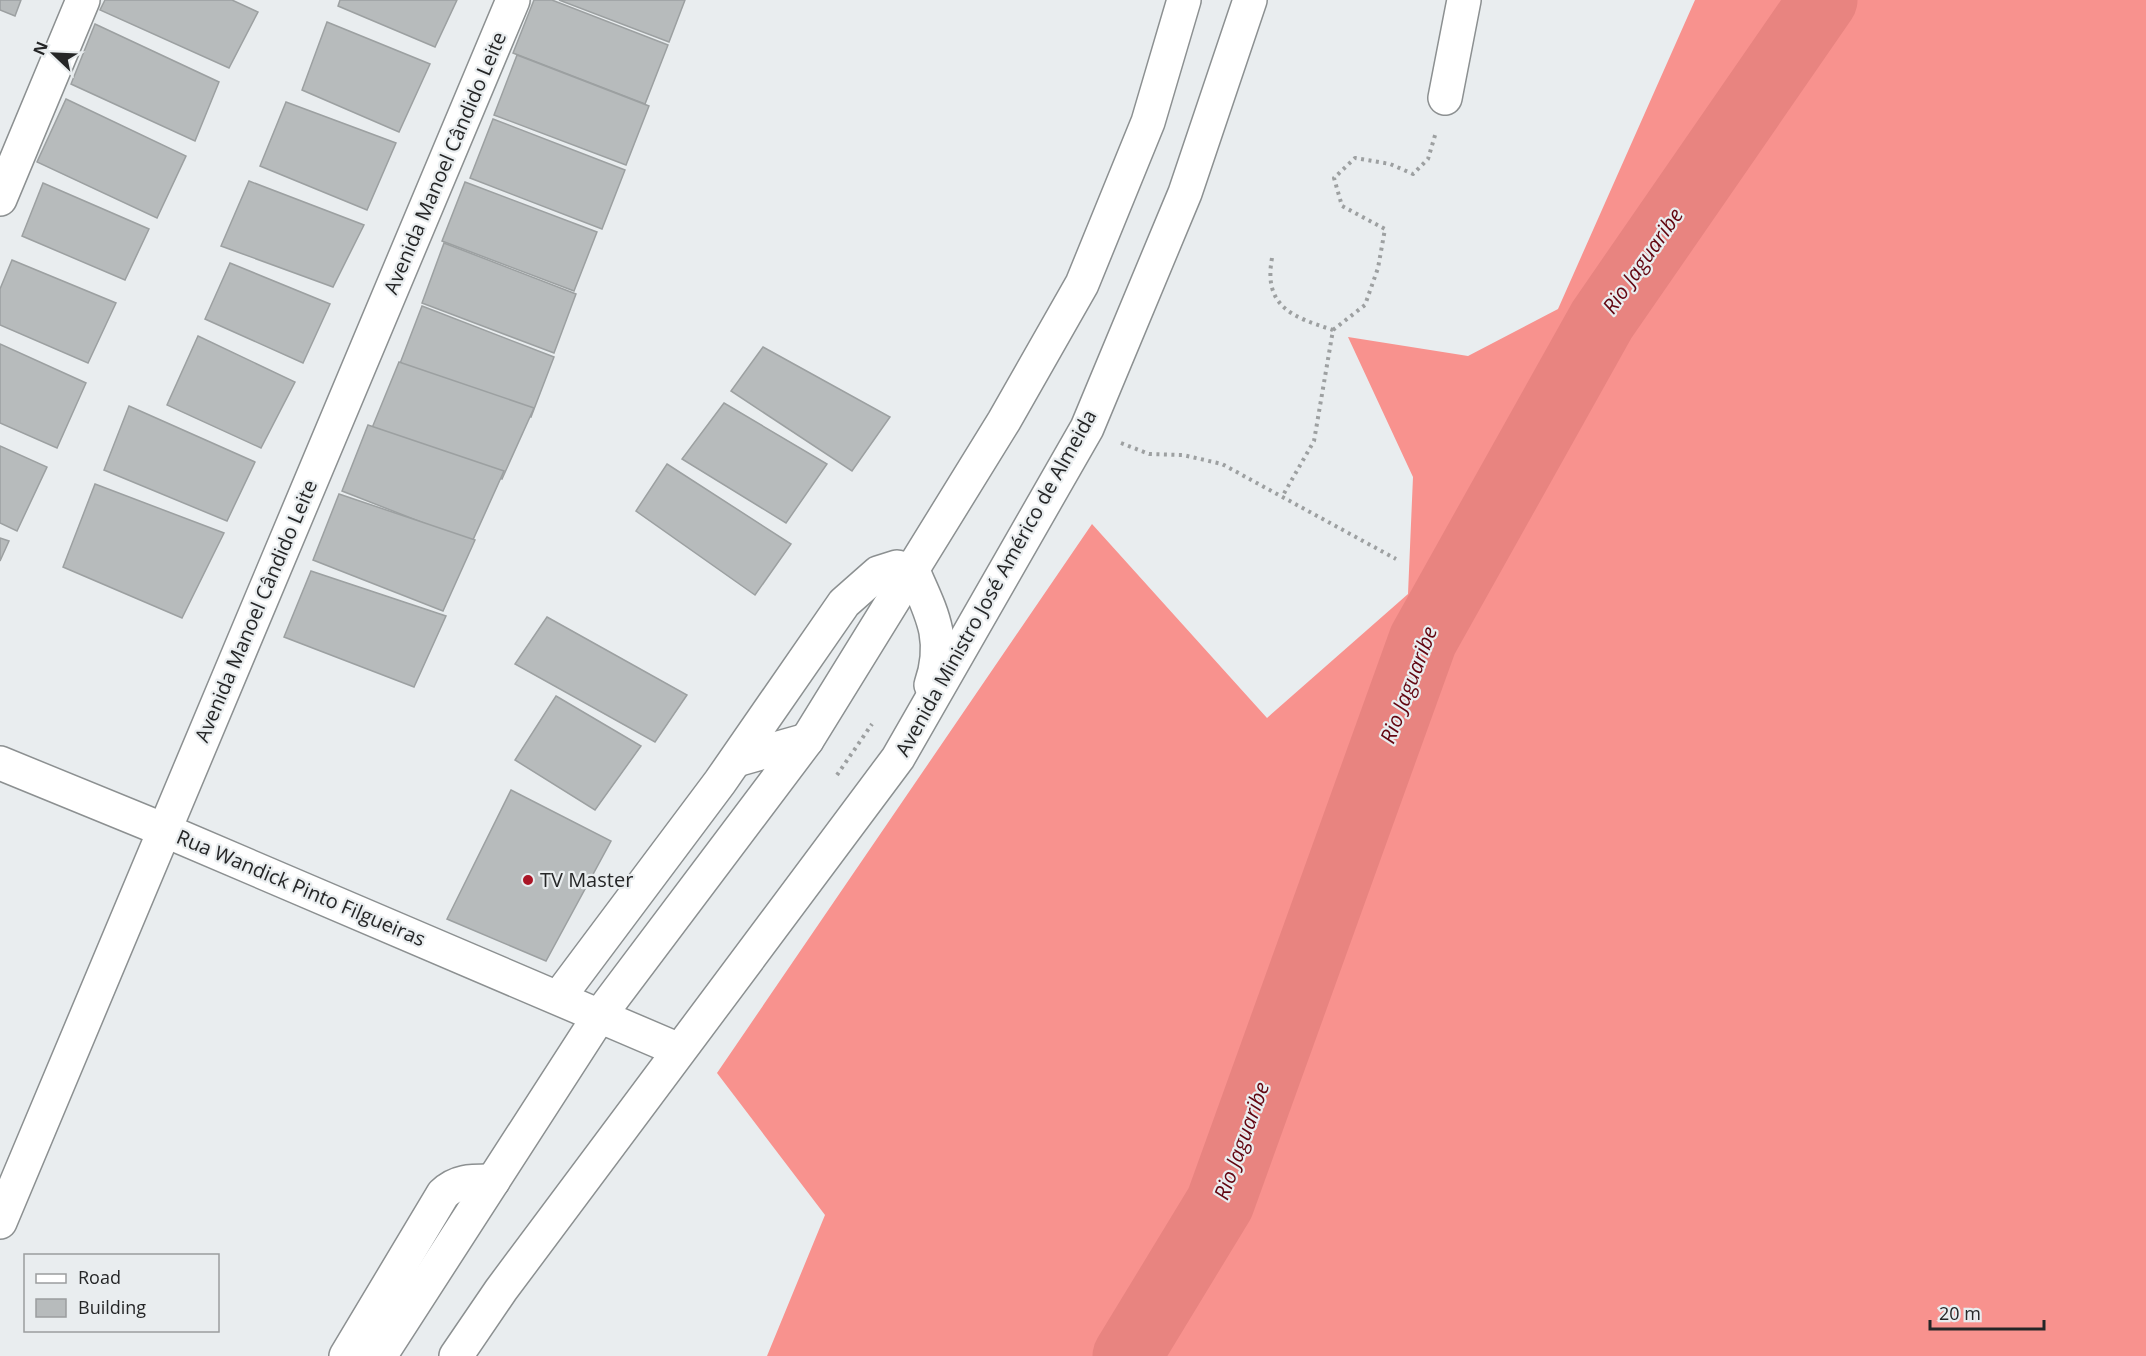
<svg xmlns="http://www.w3.org/2000/svg" width="2146" height="1356" font-family="'Open Sans',sans-serif">
<style>
.forest{fill:#f8928e}
.lines{fill:none;stroke-linecap:round;stroke-linejoin:round}
.river{stroke:#e88480;stroke-width:69}
.building{fill:#b7bbbc;stroke:#9ca0a1;stroke-width:1.5}
.minor-casing{stroke:#8c9091;stroke-width:36}
.major-casing{stroke:#8c9091;stroke-width:36}
.path{stroke:#9da0a1;stroke-width:4;stroke-dasharray:3 4.5;stroke-linecap:butt}
.minor{stroke:#fff;stroke-width:33}
.major{stroke:#fff;stroke-width:33}
.poi-dot{fill:#aa1526;stroke:#e9edef;stroke-width:2}
.labels{text-anchor:middle;stroke-width:4.5;stroke-linejoin:round;paint-order:stroke}
.street-label{font-size:20px;fill:#252627;stroke:#e9edef}
.poi-label{font-size:20px;fill:#252627;stroke:#e9edef;text-anchor:start}
.water-label{font-size:21px;font-style:italic;fill:#620510;stroke:#e9edef}
</style>
<rect width="100%" height="100%" fill="#e9edef"/>
<path class="forest" d="M1695 0H2146V1356H767L825 1215 717 1073 1092 524 1267 718 1408 594 1413 477 1348 337 1468 356 1558 309Z"/>
<g class="lines">
<path class="river" d="M1127 1356 1220 1203 1423 640 1602 320 1823 0"/>
</g>
<g class="building">
<path d="M0 0H21L15 16 0 10Z"/>
<path d="M105 0H232L258 12 229 68 100 10Z"/>
<path d="M340 0H457L435 47 338 6Z"/>
<path d="M534 0H552L668 45 645 104 513 53Z"/>
<path d="M559 0H685L669 42Z"/>
<path d="M327 22 430 64 399 132 302 90Z"/>
<path d="M95 24 219 82 195 141 71 84Z"/>
<path d="M517 55 649 106 626 165 494 115Z"/>
<path d="M66 99 186 156 157 218 37 162Z"/>
<path d="M286 102 396 143 367 210 260 166Z"/>
<path d="M493 119 625 170 602 229 470 178Z"/>
<path d="M249 181 364 225 333 287 221 246Z"/>
<path d="M465 182 597 232 574 291 442 241Z"/>
<path d="M43 183 149 229 125 280 22 236Z"/>
<path d="M444 243 576 294 554 353 422 303Z"/>
<path d="M12 260 116 303 88 363 0 325V289Z"/>
<path d="M230 263 330 304 303 363 205 319Z"/>
<path d="M422 306 554 357 531 417 399 366Z"/>
<path d="M198 336 295 382 261 448 167 405Z"/>
<path d="M0 344 86 383 57 448 0 423Z"/>
<path d="M763 347 890 417 852 471 731 391Z"/>
<path d="M399 362 534 408 502 479 372 428Z"/>
<path d="M724 403 827 464 786 523 682 459Z"/>
<path d="M129 406 255 462 227 521 104 470Z"/>
<path d="M368 425 504 471 472 542 342 491Z"/>
<path d="M0 446 47 467 17 531 0 523Z"/>
<path d="M667 464 791 544 755 595 636 511Z"/>
<path d="M95 484 224 533 182 618 63 567Z"/>
<path d="M339 494 475 540 443 611 313 560Z"/>
<path d="M0 538 9 541 0 561Z"/>
<path d="M311 571 446 616 414 687 284 637Z"/>
<path d="M547 617 687 695 655 742 515 664Z"/>
<path d="M556 696 641 746 595 810 515 760Z"/>
<path d="M511 790 611 841 546 961 447 919Z"/>
</g>
<g class="lines">
<defs>
<g id="minor">
<path d="M1445 98 1464 0"/>
<path d="M0 199 83 0"/>
<path d="M736 760 807 740"/>
<path d="M0 763 164 830 679 1050"/>
<path d="M559 997 720 782 844 603 878 573 897 567 913 571"/>
<path d="M0 1222 513 0"/>
<path d="M346 1356 443 1194C457 1180 473 1181 493 1181"/>
</g>
<g id="major">
<path d="M913 571C931 612 947 639 931 685"/>
<path d="M380 1356 600 1015 807 740 1004 421 1082 284 1148 122 1184 0"/>
<path d="M456 1356 501 1290 898 758 1087 428 1185 193 1250 0"/>
</g>
</defs>
<use href="#minor" class="minor-casing"/>
<use href="#major" class="major-casing"/>
<g class="path">
<path d="M1272 258C1263 307 1293 317 1333 330L1314 441 1282 497"/>
<path d="M1333 330 1365 305 1378 268 1385 229 1342 206 1334 178 1355 158 1390 164 1413 174 1428 159 1436 132"/>
<path d="M1121 443 1149 454 1183 455 1222 464 1396 559"/>
<path d="M837 775 872 724"/>
</g>
<use href="#minor" class="minor"/>
<use href="#major" class="major"/>
</g>
<circle class="poi-dot" cx="528" cy="880" r="6"/>
<g class="labels">
<g class="street-label">
<text transform="translate(445 163) rotate(-67)" y="7">Avenida Manoel Cândido Leite</text>
<text transform="translate(996 583) rotate(-61)" y="7">Avenida Ministro José Américo de Almeida</text>
<text transform="translate(256 611) rotate(-67)" y="7">Avenida Manoel Cândido Leite</text>
<text transform="translate(301 888) rotate(23)" y="7">Rua Wandick Pinto Filgueiras</text>
</g>
<g class="poi-label">
<text x="540" y="887">TV Master</text>
</g>
<g class="water-label">
<text transform="translate(1643 261) rotate(-55)" y="7">Rio Jaguaribe</text>
<text transform="translate(1409 685) rotate(-69)" y="7">Rio Jaguaribe</text>
<text transform="translate(1242 1141) rotate(-70)" y="7">Rio Jaguaribe</text>
</g>
</g>
<rect x="24" y="1254" width="195" height="78" fill="#e9edef" stroke="#9b9d9f" stroke-width="1.5"/>
<rect x="36" y="1274" width="30" height="9" fill="#ffffff" stroke="#9b9d9f" stroke-width="1.5"/>
<text x="78" y="1284" font-size="18" fill="#252627">Road</text>
<rect x="36" y="1299" width="30" height="18" fill="#b7bbbc" stroke="#9b9d9f" stroke-width="1.5"/>
<text x="78" y="1314" font-size="18" fill="#252627">Building</text>
<g transform="translate(54 54) rotate(293)" stroke="#e9edef" stroke-width="4.5" paint-order="stroke">
<path d="M0-4.5L10 22L0 15L-10 22Z" fill="#252627"/>
<text y="-9" font-size="16" font-weight="bold" text-anchor="middle" fill="#252627">N</text>
</g>
<path d="M1930 1320v9h114v-9" fill="none" stroke="#252627" stroke-width="3"/>
<text x="1939" y="1320" font-size="18" fill="#252627" stroke="#e9edef" stroke-width="4.5" paint-order="stroke">20 m</text>
</svg>
